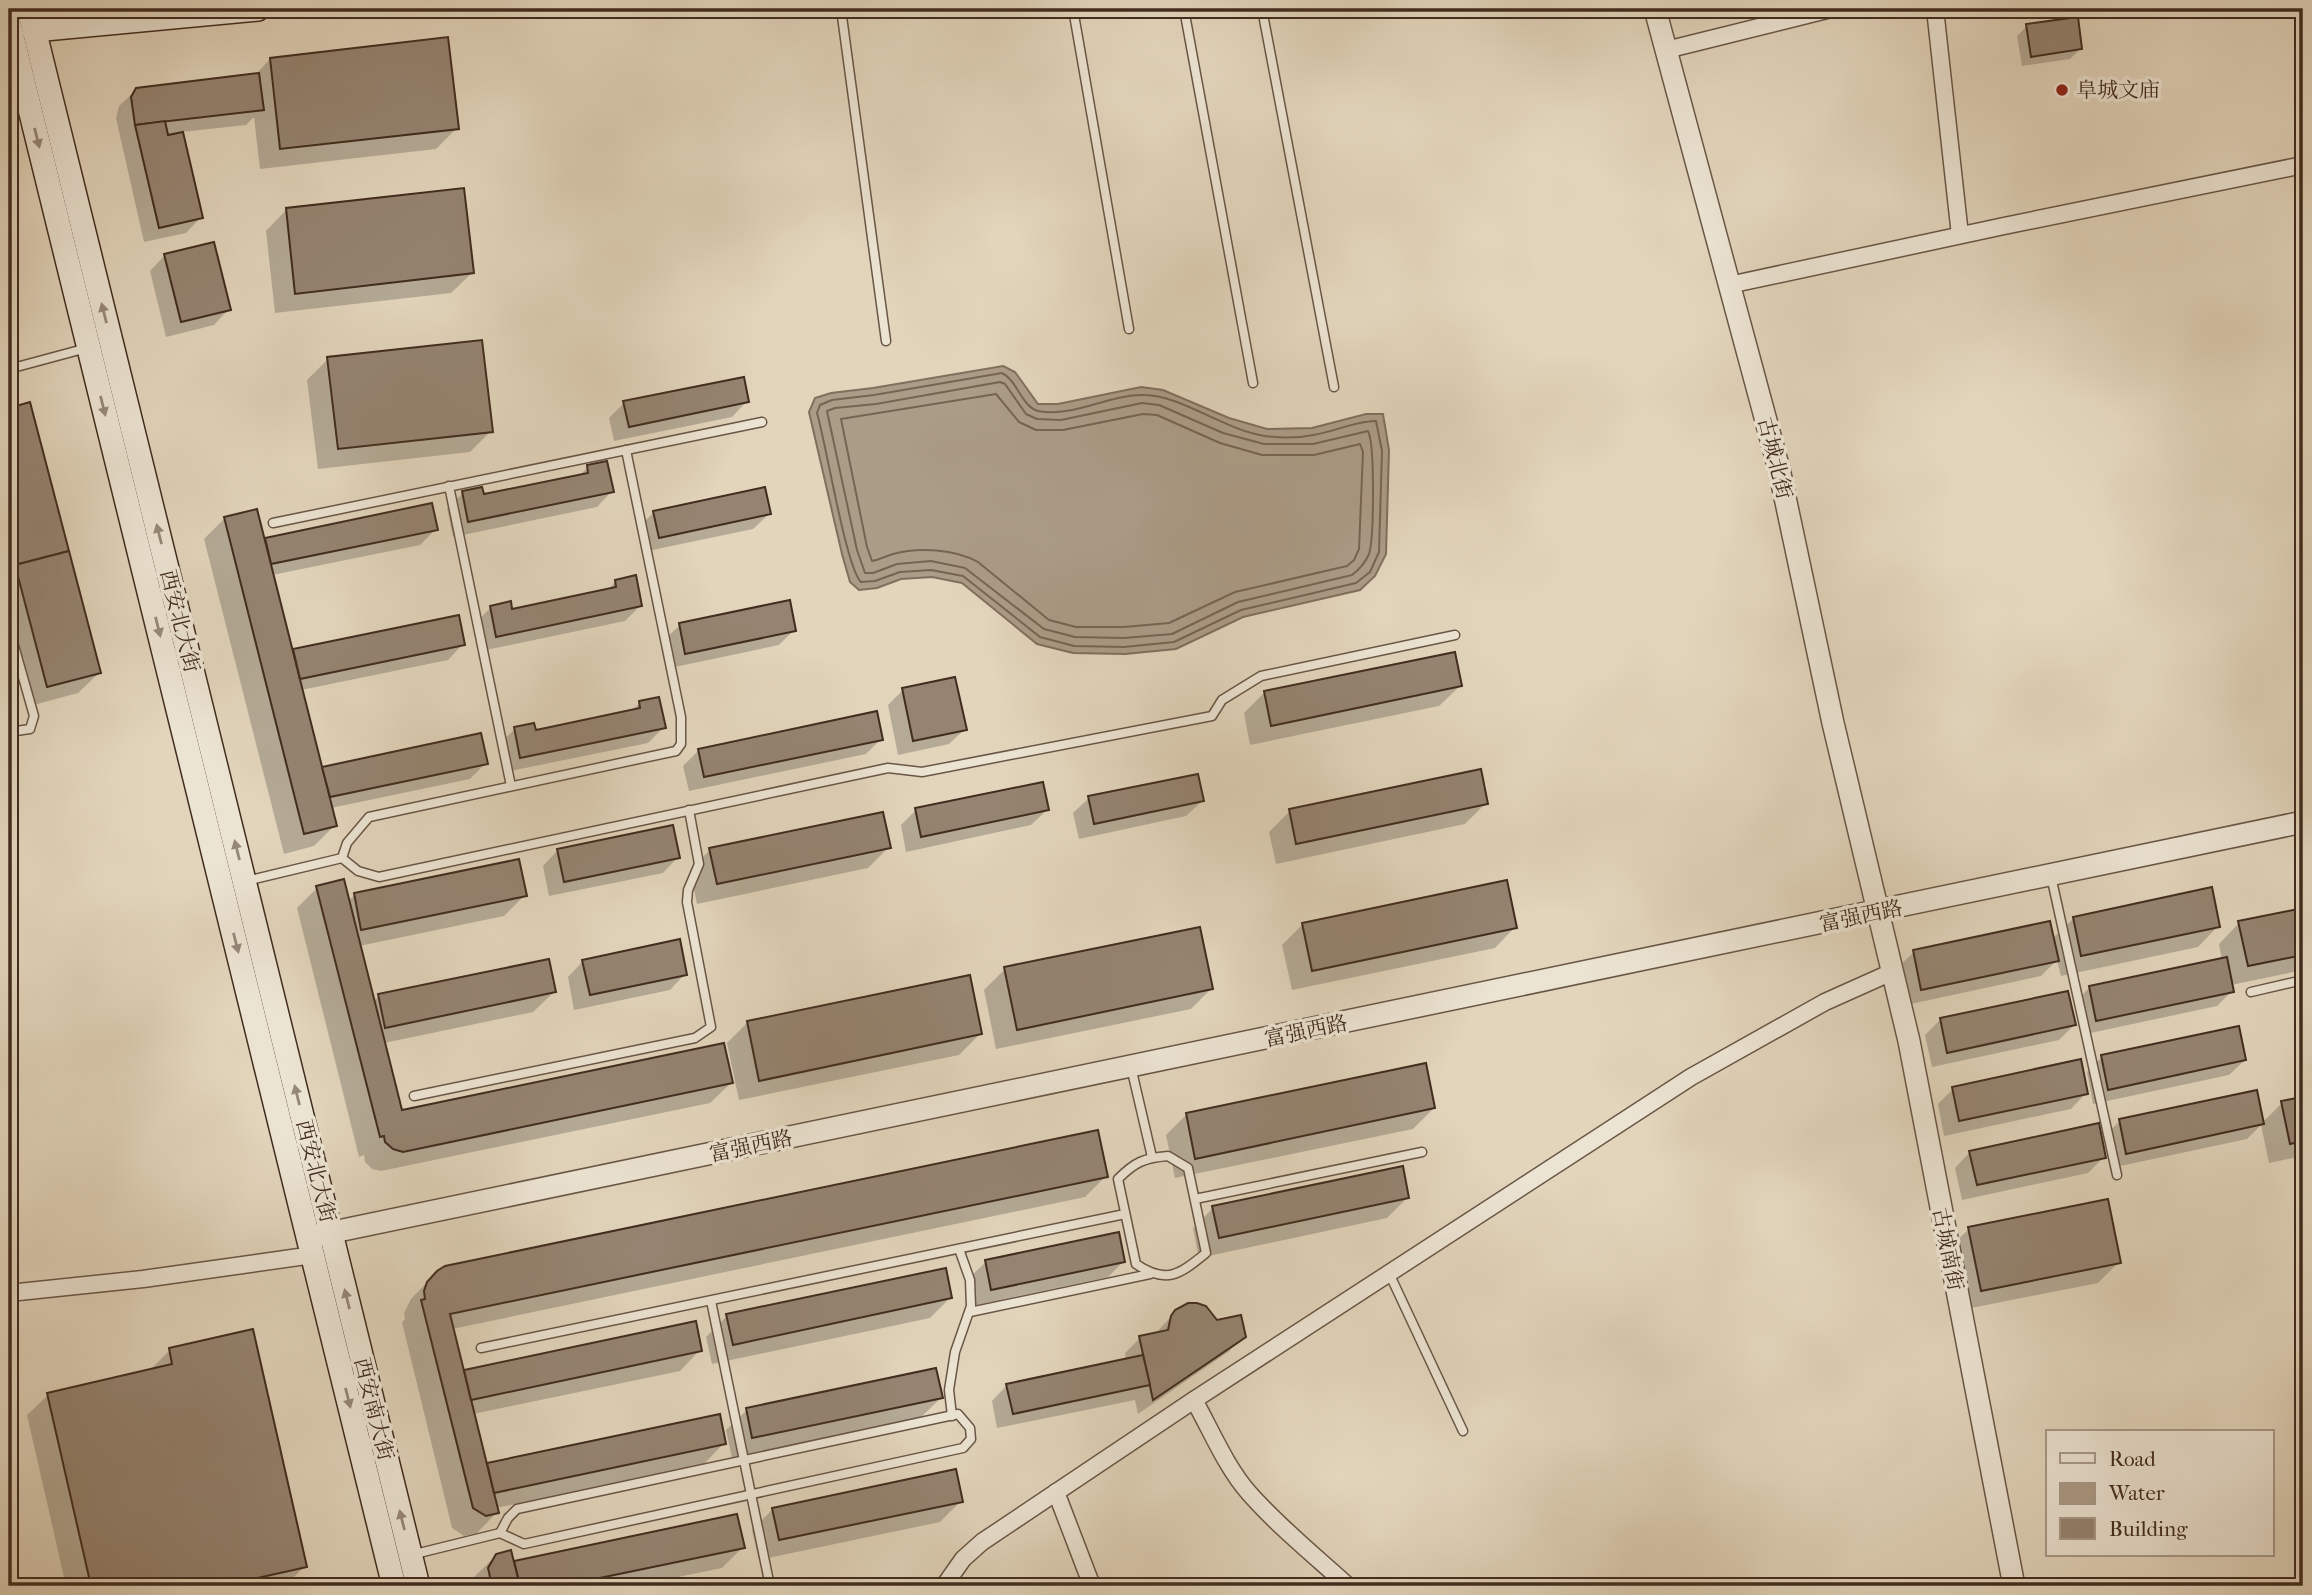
<svg xmlns="http://www.w3.org/2000/svg" width="2312" height="1595" font-family="'IM FELL French Canon','Noto Serif SC',serif">
<style>
.water{fill:#ab9c87;stroke:#816f5d;stroke-width:2}
.shadow{fill:#0003}
.lines{fill:none;stroke-linecap:round;stroke-linejoin:round}
.shore{stroke:#766453;stroke-width:2}
.building{fill:#958471;stroke:#412c1f;stroke-width:2}
.service-casing{stroke:#695646;stroke-width:11}
.minor-casing{stroke:#695646;stroke-width:19}
.tertiary-casing{stroke:#695646;stroke-width:24}
.secondary-casing{stroke:#412c1f;stroke-width:26}
.service{stroke:#ece4d3;stroke-width:8}
.minor{stroke:#ece4d3;stroke-width:16}
.tertiary{stroke:#ece4d3;stroke-width:21}
.secondary{stroke:#ece4d3;stroke-width:23}
.oneway{fill:#968879}
.poi-dot{fill:#8f2418;stroke:#ece4d3;stroke-width:2.5}
.labels{text-anchor:middle;stroke-width:7;stroke-linejoin:round;paint-order:stroke}
.poi-label{font-size:21px;fill:#412c1f;stroke:#ece4d3;text-anchor:start}
.street-label{font-size:21px;fill:#412c1f;stroke:#ece4d3}
</style>
<rect width="100%" height="100%" fill="#e2d5bc"/>
<filter id="stains"><feTurbulence type="fractalNoise" baseFrequency=".00286" numOctaves="4"/><feColorMatrix values="0 0 0 0 .2 0 0 0 0 .09 0 0 0 0 .02 0 0 0 .5 -.17"/></filter>
<radialGradient id="worn" r=".72"><stop offset=".6" stop-color="#630" stop-opacity="0"/><stop offset="1" stop-color="#630" stop-opacity=".3"/></radialGradient>
<path class="water" d="M1003 366 1015 372 1038 404H1058L1141 387 1163 390 1229 418 1267 429 1312 428 1366 414H1383L1389 450 1386 554 1375 576 1360 590 1243 617 1176 649 1125 654 1073 653 1037 644 962 583 932 577 901 579 877 588 859 590 850 582 842 554 809 412 815 398 831 393 873 388Z"/>
<g class="shadow">
<path d="M2027 26 2080 49 2070 59 2022 66 2017 36Z"/>
<path d="M270 59 457 128 436 149 260 169 254 117 246 125 181 132 201 217 186 233 144 242 116 118 119 106 135 91 254 76Z"/>
<path d="M286 210 472 273 451 293 275 313 266 231Z"/>
<path d="M165 255 229 309 214 325 166 337 150 271Z"/>
<path d="M328 359 491 431 470 452 318 469 307 380Z"/>
<path d="M747 401 732 417 614 441 609 418 624 403Z"/>
<path d="M29 404 99 673 78 693 26 707 9 639V410Z"/>
<path d="M588 467 612 491 597 507 453 537 447 508 463 493 483 497 578 477Z"/>
<path d="M431 506 436 529 420 545 272 575 292 653 294 651 463 644 448 660 301 690 321 770 486 763 470 779 331 808 335 825 314 846 284 854 204 539 225 518 264 541Z"/>
<path d="M654 512 769 514 753 529 643 552 638 528Z"/>
<path d="M616 581 640 606 625 621 481 651 476 623 491 607 511 611 607 591Z"/>
<path d="M680 625 794 630 779 645 670 668 664 640Z"/>
<path d="M1460 686 1439 706 1250 745 1244 713 1264 693Z"/>
<path d="M903 690 965 729 949 744 898 755 888 705Z"/>
<path d="M640 703 664 727 648 743 505 772 499 744 515 729 534 732 630 712Z"/>
<path d="M881 739 866 754 689 791 683 766 699 750Z"/>
<path d="M1089 798 1202 801 1186 816 1079 839 1073 813Z"/>
<path d="M1486 803 1465 824 1276 864 1269 832 1290 811Z"/>
<path d="M916 810H1047L1031 825 906 852 901 825Z"/>
<path d="M889 847 868 868 697 904 690 870 710 850Z"/>
<path d="M558 850 678 857 663 873 549 896 543 866Z"/>
<path d="M317 888 348 901 355 895H525L504 916 359 946 373 1002 379 996 554 992 533 1012 384 1043 401 1112 731 1083 710 1103 381 1171 372 1169 365 1162 364 1155 359 1157 297 908Z"/>
<path d="M2303 910V970L2231 985 2232 991 2217 1006 2081 1035 2074 1003 2089 988 2222 960 2219 944 2239 923Z"/>
<path d="M2074 918 2218 926 2198 947 2061 976 2057 960 2041 976 1906 1005 1898 967 1914 952 2052 939Z"/>
<path d="M1303 924 1515 927 1495 948 1292 990 1282 945Z"/>
<path d="M583 961 685 974 670 990 574 1010 568 977Z"/>
<path d="M1005 969 1211 989 1191 1009 996 1049 984 990Z"/>
<path d="M1940 1020 2074 1025 2059 1040 1932 1067 1925 1035Z"/>
<path d="M748 1022 980 1034 959 1055 739 1100 727 1043Z"/>
<path d="M2102 1057 2245 1060 2229 1075 2093 1104 2087 1072Z"/>
<path d="M1953 1089 2086 1093 2071 1109 1944 1136 1938 1104Z"/>
<path d="M2303 1098V1156L2269 1163 2261 1125 2247 1139 2111 1168 2104 1136 2120 1121 2262 1123 2282 1103Z"/>
<path d="M1434 1108 1413 1129 1175 1178 1166 1135 1187 1114Z"/>
<path d="M1970 1152 2104 1157 2088 1173 1962 1200 1955 1168Z"/>
<path d="M1106 1176 1085 1197 452 1329 463 1372 695 1323 700 1350 680 1371 473 1414 486 1465 719 1416 724 1443 704 1464 496 1508 497 1512 477 1533 464 1536 452 1528 402 1322 405 1319 404 1313 411 1299 432 1277Z"/>
<path d="M1408 1197 1387 1218 1199 1258 1193 1228 1213 1208Z"/>
<path d="M1969 1229 2119 1262 2098 1283 1961 1310 1948 1249Z"/>
<path d="M986 1262H1123L1108 1277 976 1305 970 1277Z"/>
<path d="M950 1298 930 1318 712 1364 706 1337 727 1316Z"/>
<path d="M1176 1311 1216 1322 1244 1337 1228 1352 1138 1414 1135 1400 997 1428 992 1401 1007 1385 1126 1360 1125 1353 1140 1338 1156 1333Z"/>
<path d="M170 1350 305 1566 285 1586H66L27 1415 48 1395 149 1371Z"/>
<path d="M941 1398 920 1418 732 1458 726 1430 747 1410Z"/>
<path d="M961 1501 940 1522 759 1560 752 1530 773 1509Z"/>
<path d="M736 1516 743 1547 722 1568 634 1586H470L475 1576 497 1555 513 1563Z"/>
<path d="M900 1583V1586H883Z"/>
</g>
<g class="lines">
<g class="shore">
<path d="M1002 373C1017 380 1022 407 1038 411 1074 418 1109 394 1144 395 1181 395 1224 430 1265 436 1280 438 1299 438 1313 435 1334 432 1355 421 1376 421L1382 451 1379 552 1370 572 1356 583 1241 610 1174 642 1124 647 1074 646 1040 637 963 576 931 570 900 572 875 581 861 582C846 568 826 443 817 413L820 405 832 400 874 395Z"/>
<path d="M1000 382 1005 384 1026 414 1037 419 1061 420 1142 403 1159 405 1223 433 1264 444H1313L1368 431C1375 444 1374 539 1369 554 1365 563 1360 569 1352 575L1238 602 1172 634 1124 638 1075 637 1044 629 965 568 931 561 897 564 873 573H865L857 550 827 411 835 408 876 404Z"/>
<path d="M996 394 1019 422 1036 430H1063L1143 414 1157 415 1220 443 1262 455H1314L1360 444 1363 452 1359 549 1354 560 1347 566 1235 592 1169 623 1124 627H1076L1049 620 978 562C955 549 918 547 893 554 886 556 879 560 872 561L867 547 841 419Z"/>
</g>
</g>
<g class="building">
<path d="M2078 17 2082 49 2031 57 2026 24Z"/>
<path d="M448 37 459 129 280 149 270 58Z"/>
<path d="M259 73 264 110 135 125 131 97 136 88Z"/>
<path d="M165 121 168 135 183 132 203 218 159 228 135 125Z"/>
<path d="M464 188 474 273 295 294 286 208Z"/>
<path d="M214 242 231 310 181 322 164 254Z"/>
<path d="M482 340 493 432 338 449 327 357Z"/>
<path d="M744 377 749 402 629 427 623 401Z"/>
<path d="M30 402 69 551 15 565 9 541V408Z"/>
<path d="M607 461 614 492 468 522 462 491 482 487 484 494 588 473 587 465Z"/>
<path d="M765 487 771 514 659 538 653 511Z"/>
<path d="M432 503 438 530 271 564 265 538Z"/>
<path d="M257 509 337 826 304 834 224 517Z"/>
<path d="M69 551 101 673 47 687 15 565Z"/>
<path d="M636 575 642 606 496 637 490 606 511 601 512 609 616 587 615 580Z"/>
<path d="M790 600 796 631 685 654 679 623Z"/>
<path d="M459 615 465 645 300 679 293 649Z"/>
<path d="M1455 652 1462 686 1271 726 1264 691Z"/>
<path d="M955 677 967 730 913 741 902 688Z"/>
<path d="M659 697 666 728 520 758 514 727 534 723 536 730 640 708 639 701Z"/>
<path d="M877 711 883 740 704 777 698 749Z"/>
<path d="M481 733 488 764 330 797 322 767Z"/>
<path d="M1481 769 1488 804 1296 844 1289 809Z"/>
<path d="M1198 774 1204 801 1094 824 1088 796Z"/>
<path d="M1043 782 1049 810 921 837 915 808Z"/>
<path d="M883 812 891 848 717 884 709 848Z"/>
<path d="M673 825 680 858 564 882 557 849Z"/>
<path d="M519 859 527 896 361 930 354 893Z"/>
<path d="M344 879 402 1110 724 1043 733 1083 403 1152 393 1149 385 1142 384 1136 380 1137 316 886Z"/>
<path d="M1507 880 1517 928 1312 971 1302 923Z"/>
<path d="M2212 887 2220 927 2081 956 2073 917Z"/>
<path d="M2303 908V955L2248 966 2238 921Z"/>
<path d="M2050 921 2059 961 1921 990 1913 950Z"/>
<path d="M1200 927 1213 989 1017 1030 1004 967Z"/>
<path d="M680 939 687 975 590 995 582 960Z"/>
<path d="M2227 957 2234 992 2096 1021 2089 986Z"/>
<path d="M549 959 556 992 385 1028 378 994Z"/>
<path d="M970 975 982 1034 759 1081 747 1021Z"/>
<path d="M2068 991 2076 1025 1947 1053 1940 1018Z"/>
<path d="M2239 1026 2246 1060 2108 1090 2101 1055Z"/>
<path d="M2081 1059 2088 1094 1959 1121 1952 1087Z"/>
<path d="M1426 1063 1435 1108 1195 1159 1186 1113Z"/>
<path d="M2257 1090 2264 1124 2126 1154 2119 1119Z"/>
<path d="M2303 1097V1141L2290 1144 2281 1101Z"/>
<path d="M2099 1123 2106 1158 1977 1185 1969 1151Z"/>
<path d="M1098 1130 1108 1177 450 1314 499 1513 486 1516 473 1508 421 1300 425 1299 424 1291 427 1282 437 1271 445 1266Z"/>
<path d="M1403 1166 1409 1198 1219 1238 1212 1206Z"/>
<path d="M2108 1199 2121 1263 1981 1291 1968 1227Z"/>
<path d="M1119 1232 1125 1262 991 1290 985 1260Z"/>
<path d="M946 1268 952 1298 733 1345 726 1314Z"/>
<path d="M1188 1303H1197L1206 1306 1217 1320 1241 1315 1246 1337 1153 1400 1139 1336 1168 1330 1171 1316 1175 1310Z"/>
<path d="M696 1321 702 1351 471 1400 464 1370Z"/>
<path d="M253 1329 307 1567 221 1586H91L47 1393 172 1364 169 1348Z"/>
<path d="M1143 1355 1150 1385 1013 1414 1006 1384Z"/>
<path d="M936 1368 943 1398 752 1438 746 1408Z"/>
<path d="M720 1414 726 1444 494 1493 487 1463Z"/>
<path d="M956 1469 963 1502 779 1540 772 1508Z"/>
<path d="M737 1514 745 1548 561 1586H520L514 1561Z"/>
<path d="M511 1550 520 1586H492L488 1568 496 1554Z"/>
</g>
<g class="lines">
<defs>
<g id="service">
<path d="M841 9 886 341"/>
<path d="M1073 9 1129 329"/>
<path d="M1184 9 1253 383"/>
<path d="M1262 9 1334 387"/>
<path d="M9 369 87 348"/>
<path d="M626 450 681 717V744L676 751 369 817 347 843 342 858 358 871 379 877 888 768 922 772 1212 716 1222 700 1261 676 1455 635"/>
<path d="M449 486 511 786"/>
<path d="M273 523 762 422"/>
<path d="M9 628 34 716 30 729 9 732"/>
<path d="M2051 876 2117 1175"/>
<path d="M246 881 342 858"/>
<path d="M2251 992 2303 980"/>
<path d="M1131 1067 1152 1157"/>
<path d="M414 1096 695 1038 711 1027 687 902 688 890 699 864 689 810"/>
<path d="M1168 1156 1188 1168 1206 1253C1180 1274 1167 1285 1136 1264L1118 1179C1135 1162 1144 1158 1168 1156Z"/>
<path d="M1195 1199 1422 1152"/>
<path d="M1389 1273 1463 1431"/>
<path d="M711 1301 770 1586"/>
<path d="M970 1312 1150 1274"/>
<path d="M481 1348 1125 1214"/>
<path d="M958 1414 970 1428 971 1439 963 1448 524 1544 500 1533 508 1518 517 1509Z"/>
<path d="M952 1416 949 1390 955 1352 971 1306 970 1280 959 1249"/>
<path d="M411 1555 500 1533"/>
</g>
<g id="minor">
<path d="M1935 9 1960 235"/>
<path d="M1666 50 1831 9"/>
<path d="M1729 285 2004 226 2303 165"/>
<path d="M9 1293 143 1279 313 1255"/>
<path d="M1194 1400C1211 1430 1226 1467 1249 1493 1279 1527 1315 1556 1348 1586"/>
<path d="M1056 1492 1092 1586"/>
<path d="M944 1586 963 1559 982 1542 1194 1400 1691 1077 1825 1002 1892 972"/>
</g>
<g id="tertiary">
<path d="M1655 9 1779 469 1833 723 1909 1041 2014 1586"/>
<path d="M314 1236 2303 822"/>
</g>
<g id="secondary">
<path d="M29 9 418 1586"/>
<path d="M9 24 394 1586"/>
<path d="M34 30 258 9"/>
</g>
</defs>
<use href="#service" class="service-casing"/>
<use href="#minor" class="minor-casing"/>
<use href="#tertiary" class="tertiary-casing"/>
<use href="#secondary" class="secondary-casing"/>
<use href="#service" class="service"/>
<use href="#minor" class="minor"/>
<use href="#tertiary" class="tertiary"/>
<use href="#secondary" class="secondary"/>
</g>
<defs><path id="oneway-solid" d="M-6-.8H1V-3.2L6.5 0L1 3.2V.8H-6Z" transform="scale(1.75)"/></defs>
<g class="oneway">
<use href="#oneway-solid" transform="translate(37 138) rotate(76)"/>
<use href="#oneway-solid" transform="translate(104 313) rotate(-104)"/>
<use href="#oneway-solid" transform="translate(103 406) rotate(76)"/>
<use href="#oneway-solid" transform="translate(159 534) rotate(-104)"/>
<use href="#oneway-solid" transform="translate(158 627) rotate(76)"/>
<use href="#oneway-solid" transform="translate(237 850) rotate(-104)"/>
<use href="#oneway-solid" transform="translate(236 943) rotate(76)"/>
<use href="#oneway-solid" transform="translate(297 1095) rotate(-104)"/>
<use href="#oneway-solid" transform="translate(347 1299) rotate(-104)"/>
<use href="#oneway-solid" transform="translate(348 1398) rotate(76)"/>
<use href="#oneway-solid" transform="translate(402 1520) rotate(-104)"/>
</g>
<circle class="poi-dot" cx="2062" cy="90" r="7"/>
<g class="labels">
<g class="poi-label">
<text x="2076" y="97">阜城文庙</text>
</g>
<g class="street-label">
<text transform="translate(1775 458) rotate(76)" y="7">古城北街</text>
<text transform="translate(180 621) rotate(76)" y="7">西安北大街</text>
<text transform="translate(1861 916) rotate(-12)" y="7">富强西路</text>
<text transform="translate(1306 1031) rotate(-12)" y="7">富强西路</text>
<text transform="translate(751 1146) rotate(-12)" y="7">富强西路</text>
<text transform="translate(316 1171) rotate(76)" y="7">西安北大街</text>
<text transform="translate(1948 1249) rotate(79)" y="7">古城南街</text>
<text transform="translate(374 1409) rotate(76)" y="7">西安南大街</text>
</g>
</g>
<rect width="2312" height="1595" fill="none" stroke="#e2d5bc" stroke-width="35"/>
<rect x="10" y="10" width="2291" height="1574" fill="none" stroke="#412c1f" stroke-width="3.5"/>
<rect x="18" y="18" width="2277" height="1560" fill="none" stroke="#412c1f" stroke-width="2"/>
<rect x="2046" y="1430" width="228" height="126" fill="#ece4d3" stroke="#a89a8b" stroke-width="2"/>
<rect x="2060" y="1453" width="35" height="10" fill="#ece4d3" stroke="#a89a8b" stroke-width="2"/>
<text x="2109" y="1466" font-size="21" fill="#412c1f">Road</text>
<rect x="2060" y="1483" width="35" height="21" fill="#ab9c87" stroke="#a89a8b" stroke-width="2"/>
<text x="2109" y="1500" font-size="21" fill="#412c1f">Water</text>
<rect x="2060" y="1518" width="35" height="21" fill="#958471" stroke="#a89a8b" stroke-width="2"/>
<text x="2109" y="1536" font-size="21" fill="#412c1f">Building</text>
<rect width="100%" height="100%" filter="url(#stains)"/>
<rect width="100%" height="100%" fill="url(#worn)"/>
</svg>
